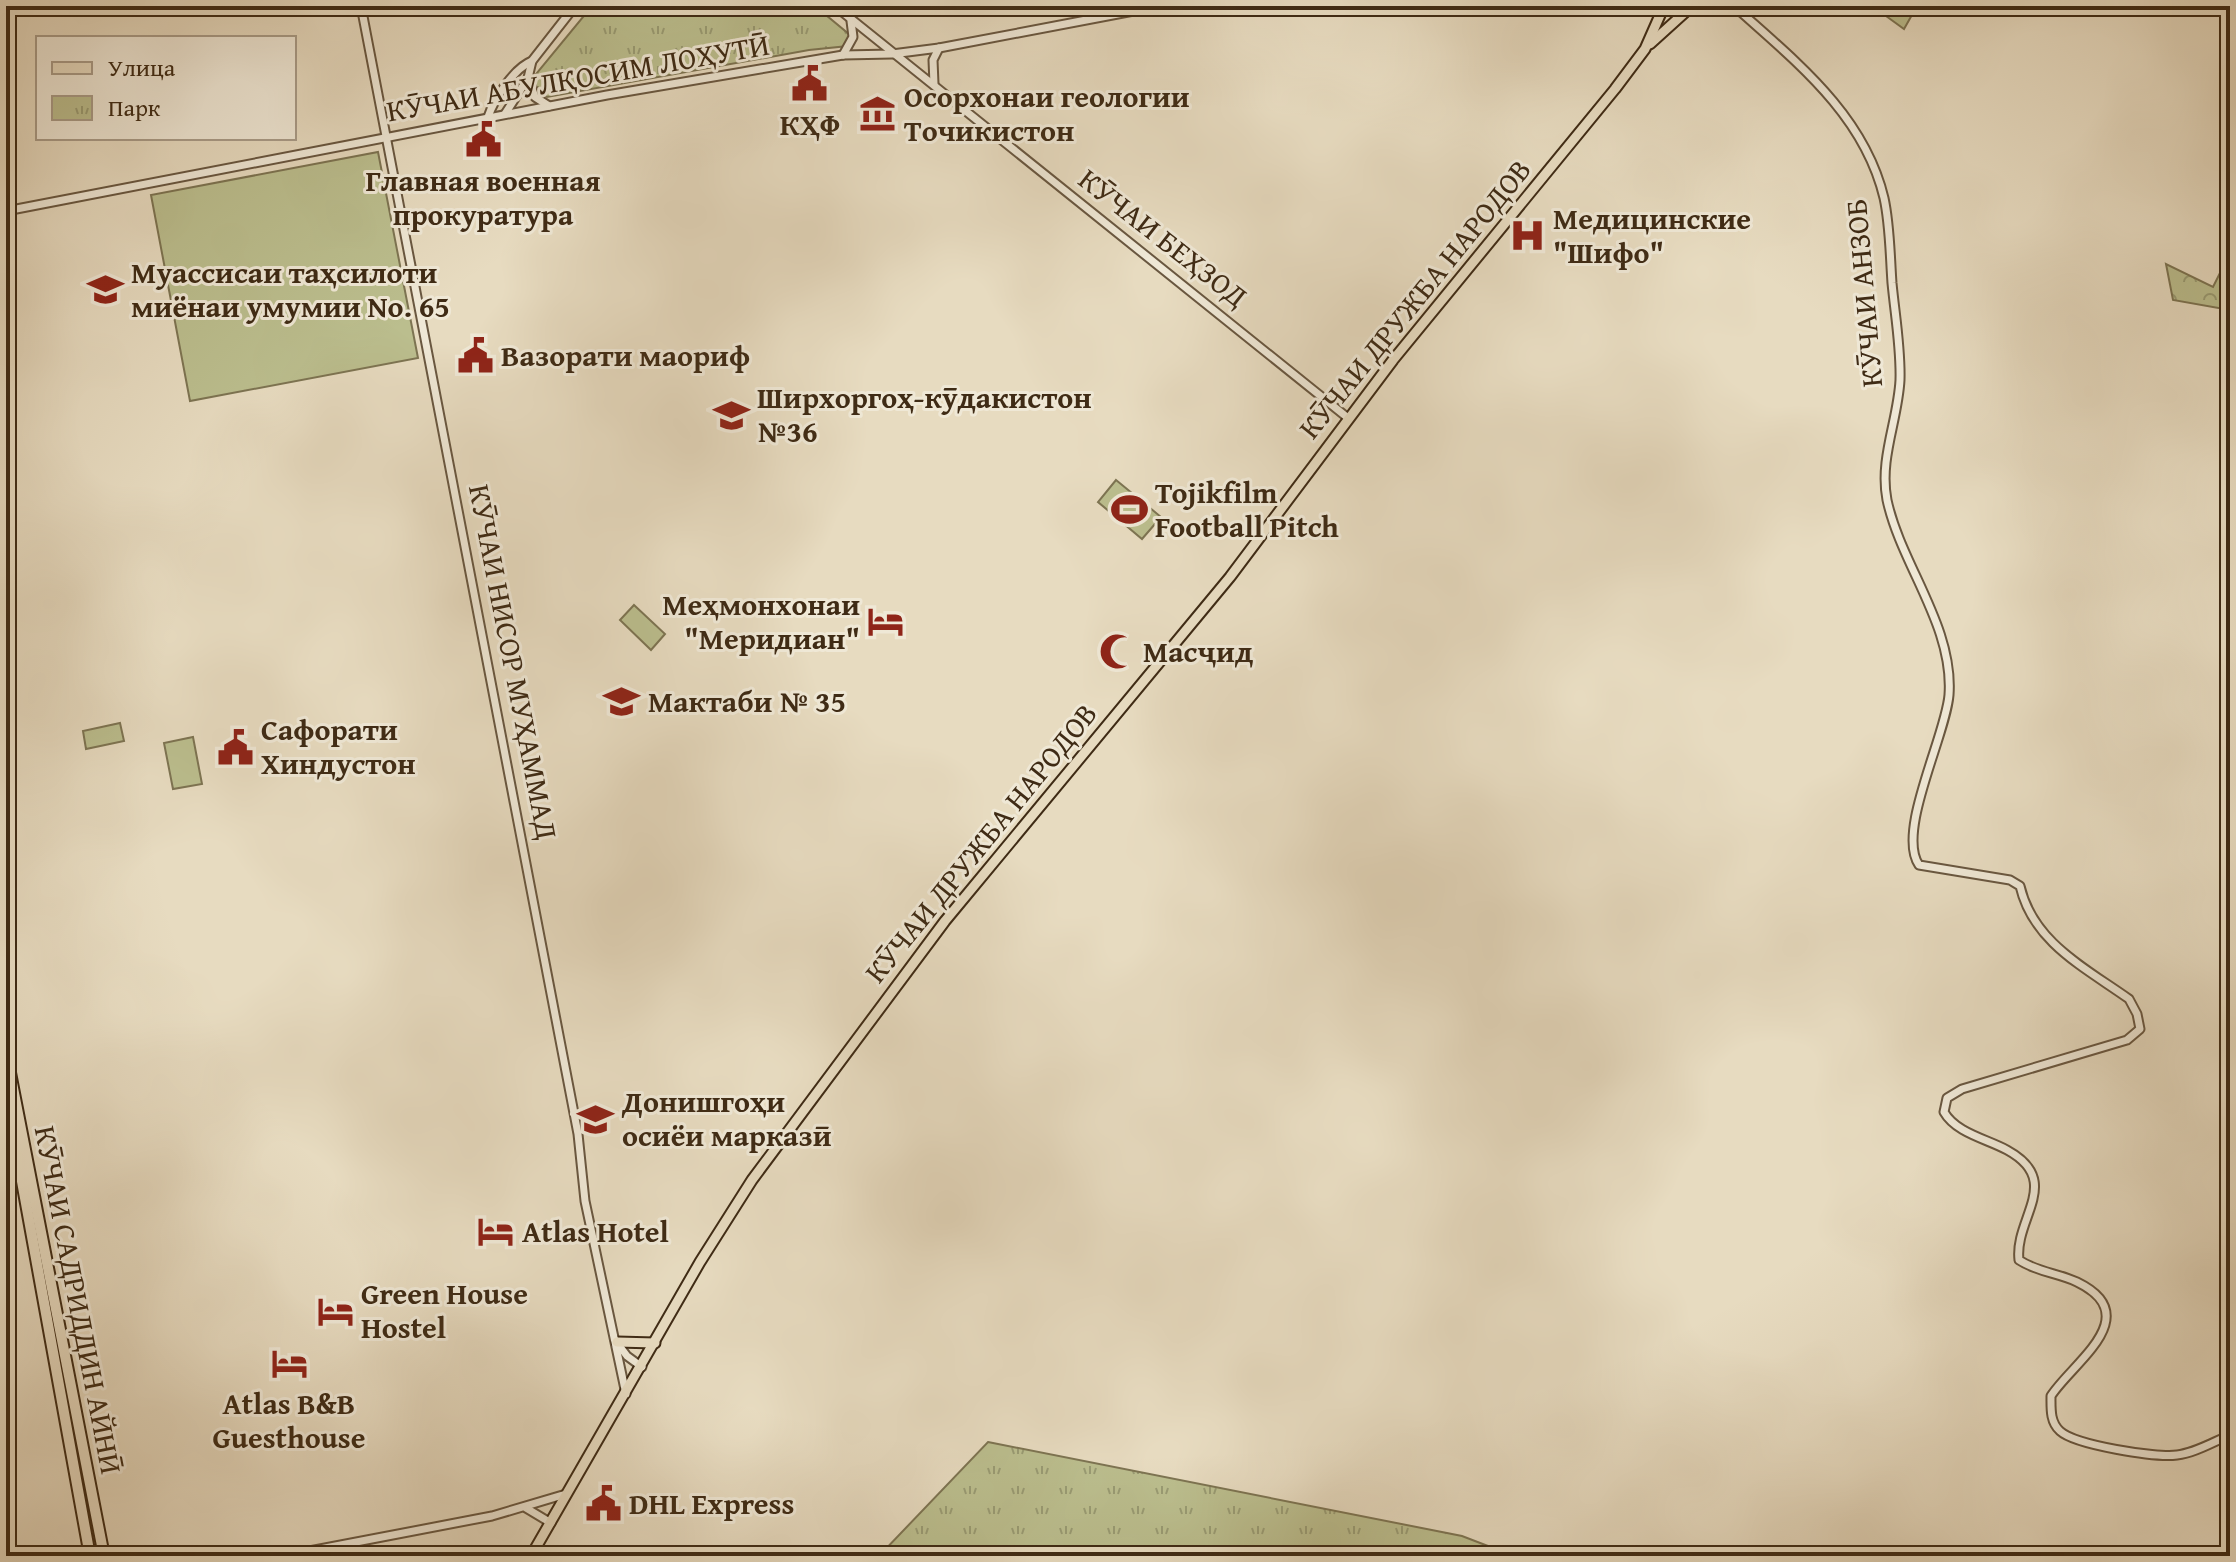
<svg xmlns="http://www.w3.org/2000/svg" width="2236" height="1562" font-family="'Gentium Book Plus',serif">
<style>
.green{fill:#bbbe8e;stroke:#7d7452;stroke-width:2}
.forest{fill:url(#forest-crowns);stroke:#7d7452;stroke-width:2}
.park{fill:url(#park-tufts);stroke:#7d7452;stroke-width:2}
.lines{fill:none;stroke-linecap:round;stroke-linejoin:round}
.minor-casing{stroke:#695740;stroke-width:11}
.major-casing{stroke:#3f2b15;stroke-width:13}
.highway-casing{stroke:#3f2b15;stroke-width:14}
.minor{stroke:#efe8d6;stroke-width:7}
.major{stroke:#e7dbc0;stroke-width:9}
.highway{stroke:#e7dbc0;stroke-width:10}
.labels{text-anchor:middle;stroke-width:6;stroke-linejoin:round;paint-order:stroke}
.street-label{font-size:30px;fill:#3f2b15;stroke:#efe8d6}
.poi-label{font-size:30px;font-weight:bold;fill:#3f2b15;stroke:#efe8d6;text-anchor:start}
</style>
<defs>
<pattern id="forest-crowns" width="20" height="18" patternUnits="userSpaceOnUse" patternTransform="scale(2)"><rect width="20" height="18" fill="#bbbe8e"/><path d="M2 6a3 3 0 1 1 6 0M12 15a3 3 0 1 1 6 0" fill="none" stroke="#999b73"/></pattern>
<pattern id="park-tufts" width="24" height="20" patternUnits="userSpaceOnUse" patternTransform="scale(2)"><rect width="24" height="20" fill="#bbbe8e"/><path d="M3 7l-1-3M5 7V3M7 7l1-3M15 17l-1-3M17 17v-4M19 17l1-3" fill="none" stroke="#999b73"/></pattern>
</defs>
<rect width="100%" height="100%" fill="#e7dbc0"/>
<filter id="stains"><feTurbulence type="fractalNoise" baseFrequency=".0025" numOctaves="4"/><feColorMatrix values="0 0 0 0 .2 0 0 0 0 .09 0 0 0 0 .02 0 0 0 .5 -.17"/></filter>
<radialGradient id="worn" r=".72"><stop offset=".6" stop-color="#630" stop-opacity="0"/><stop offset="1" stop-color="#630" stop-opacity=".3"/></radialGradient>
<g class="green">
<path d="M1891 6H1917L1904 29 1886 16Z"/>
<path d="M378 152 418 358 190 401 151 195Z"/>
<path d="M1116 480 1161 517 1142 539 1098 502Z"/>
<path d="M634 605 665 634 651 650 620 620Z"/>
<path d="M120 723 124 741 86 749 83 731Z"/>
<path d="M193 737 202 784 173 789 164 743Z"/>
</g>
<path class="forest" d="M2230 253V306L2224 309 2173 300 2166 264 2213 287Z"/>
<g class="park">
<path d="M592 6H815L850 35 848 46 809 50 547 97 536 86V74Z"/>
<path d="M988 1442 1462 1536 1514 1556H879Z"/>
</g>
<g class="lines">
<defs>
<g id="minor">
<path d="M361 6 578 1134 585 1201 626 1394"/>
<path d="M835 6 1348 418"/>
<path d="M1734 6C1795 61 1864 114 1884 198 1890 225 1890 255 1892 283 1895 315 1901 348 1900 380 1898 420 1879 459 1887 500 1901 565 1954 626 1949 695 1946 735 1896 832 1919 865L2010 880 2020 886C2033 942 2084 967 2129 999L2137 1014 2140 1029 2127 1040 1962 1089 1947 1098 1944 1112C1956 1133 1987 1139 2007 1150 2064 1181 2014 1218 2019 1260 2037 1272 2058 1273 2077 1282 2147 1316 2072 1363 2051 1396 2051 1409 2050 1422 2060 1431 2075 1445 2156 1458 2177 1455 2195 1453 2213 1442 2230 1435"/>
<path d="M843 55 853 37 851 21"/>
<path d="M528 78 535 97 549 106"/>
<path d="M934 84 933 60 939 48"/>
<path d="M505 114 528 78 532 61"/>
<path d="M488 117C494 99 514 68 532 61L575 6"/>
<path d="M6 211 607 95 843 55 892 54 939 48 1160 6"/>
<path d="M615 1340 627 1356 642 1367"/>
<path d="M526 1508 551 1523"/>
<path d="M283 1556 492 1516 566 1494"/>
</g>
<g id="major">
<path d="M1650 44 1692 6"/>
<path d="M617 1342 655 1343"/>
<path d="M531 1556 700 1262 752 1180 945 921 1230 577 1393 360 1615 89 1645 49 1664 6"/>
</g>
<g id="highway">
<path d="M6 1052 104 1556"/>
<path d="M6 1093 90 1556"/>
</g>
</defs>
<use href="#minor" class="minor-casing"/>
<use href="#major" class="major-casing"/>
<use href="#highway" class="highway-casing"/>
<use href="#minor" class="minor"/>
<use href="#major" class="major"/>
<use href="#highway" class="highway"/>
</g>
<defs>
<symbol id="civic-bare" viewBox="-9 -9 18 18"><path d="M-.6-6.5H3V-4.5H.6V-3L4-1V1h2V6H-6V1h2V-1L-.6-3ZM-1.2 2.5V6h2.4V2.5Z" fill="#8f2418" stroke="#efe8d6" stroke-width="2.5" paint-order="stroke"/></symbol>
<symbol id="museum-bare" viewBox="-9 -9 18 18"><path d="M0-6L6-3V-2H-6V-3ZM-5-1h2V3h-2ZM-1-1h2V3h-2ZM3-1h2V3H3ZM-6 4H6V6H-6Z" fill="#8f2418" stroke="#efe8d6" stroke-width="2.5" paint-order="stroke"/></symbol>
<symbol id="hospital-bare" viewBox="-9 -9 18 18"><path d="M-5-5h3v3.5h4V-5h3V5h-3V1.5h-4V5h-3Z" fill="#8f2418" stroke="#efe8d6" stroke-width="2.5" paint-order="stroke"/></symbol>
<symbol id="school-bare" viewBox="-9 -9 18 18"><path d="M0-5L7-2L0 1L-7-2ZM-4 1L0 2.5L4 1V4Q0 6-4 4Z" fill="#8f2418" stroke="#efe8d6" stroke-width="2.5" paint-order="stroke"/></symbol>
<symbol id="stadium-bare" viewBox="-9 -9 18 18"><path d="M0-5a6.5 5 0 1 0 0 10a6.5 5 0 1 0 0-10ZM-3.5-1.8h7v3.6h-7Z" fill="#8f2418" stroke="#efe8d6" stroke-width="2.5" paint-order="stroke"/></symbol>
<symbol id="hotel-bare" viewBox="-9 -9 18 18"><path d="M-6-4.5h1.5V1H6V5H4.5V3h-9V5H-6ZM-4 0a1.8 1.8 0 1 1 3.6 0ZM.5 0V-2.5h3Q6-2.5 6 0Z" fill="#8f2418" stroke="#efe8d6" stroke-width="2.5" paint-order="stroke"/></symbol>
<symbol id="mosque-bare" viewBox="-9 -9 18 18"><path d="M3.5-4.9A6 6 0 1 0 3.5 4.9A5 5 0 1 1 3.5-4.9Z" fill="#8f2418" stroke="#efe8d6" stroke-width="2.5" paint-order="stroke"/></symbol>
<symbol id="university-bare" viewBox="-9 -9 18 18"><path d="M0-5L7-2L0 1L-7-2ZM-4 1L0 2.5L4 1V4Q0 6-4 4Z" fill="#8f2418" stroke="#efe8d6" stroke-width="2.5" paint-order="stroke"/></symbol>
</defs>
<g fill-rule="evenodd">
<use href="#civic-bare" x="784" y="58" width="51" height="51"/>
<use href="#museum-bare" x="852" y="88" width="51" height="51"/>
<use href="#civic-bare" x="458" y="114" width="51" height="51"/>
<use href="#hospital-bare" x="1502" y="210" width="51" height="51"/>
<use href="#school-bare" x="80" y="264" width="51" height="51"/>
<use href="#civic-bare" x="450" y="330" width="51" height="51"/>
<use href="#school-bare" x="706" y="390" width="51" height="51"/>
<use href="#stadium-bare" x="1104" y="484" width="51" height="51"/>
<use href="#hotel-bare" x="860" y="596" width="51" height="51"/>
<use href="#mosque-bare" x="1092" y="626" width="51" height="51"/>
<use href="#school-bare" x="596" y="676" width="51" height="51"/>
<use href="#civic-bare" x="210" y="722" width="51" height="51"/>
<use href="#university-bare" x="570" y="1094" width="51" height="51"/>
<use href="#hotel-bare" x="470" y="1206" width="51" height="51"/>
<use href="#hotel-bare" x="310" y="1286" width="51" height="51"/>
<use href="#hotel-bare" x="264" y="1338" width="51" height="51"/>
<use href="#civic-bare" x="578" y="1478" width="51" height="51"/>
</g>
<g class="labels">
<g class="street-label">
<text transform="translate(578 78) rotate(-10)" y="10">КӮЧАИ АБУЛҚОСИМ ЛОҲУТӢ</text>
<text transform="translate(1163 238) rotate(38)" y="10">КӮЧАИ БЕҲЗОД</text>
<text transform="translate(1864 293) rotate(-95)" y="10">КӮЧАИ АНЗОБ</text>
<text transform="translate(1415 299) rotate(-51)" y="10">КӮЧАИ ДРУЖБА НАРОДОВ</text>
<text transform="translate(513 662) rotate(79)" y="10">КӮЧАИ НИСОР МУҲАММАД</text>
<text transform="translate(981 843) rotate(-51)" y="10">КӮЧАИ ДРУЖБА НАРОДОВ</text>
<text transform="translate(78 1300) rotate(79)" y="10">КӮЧАИ САДРИДДИН АЙНӢ</text>
</g>
<g class="poi-label">
<text x="904" y="107">Осорхонаи геологии<tspan x="904" dy="34">Точикистон</tspan></text>
<text x="810" y="135" text-anchor="middle">КҲФ</text>
<text x="483" y="191" text-anchor="middle">Главная военная<tspan x="483" dy="34">прокуратура</tspan></text>
<text x="1553" y="229">Медицинские<tspan x="1553" dy="34">"Шифо"</tspan></text>
<text x="131" y="283">Муассисаи таҳсилоти<tspan x="131" dy="34">миёнаи умумии No. 65</tspan></text>
<text x="501" y="366">Вазорати маориф</text>
<text x="757" y="408">Ширхоргоҳ-кӯдакистон<tspan x="757" dy="34">№36</tspan></text>
<text x="1155" y="503">Tojikfilm<tspan x="1155" dy="34">Football Pitch</tspan></text>
<text x="860" y="615" text-anchor="end">Меҳмонхонаи<tspan x="860" dy="34">"Меридиан"</tspan></text>
<text x="1143" y="662">Масҷид</text>
<text x="648" y="712">Мактаби № 35</text>
<text x="261" y="740">Сафорати<tspan x="261" dy="34">Хиндустон</tspan></text>
<text x="622" y="1112">Донишгоҳи<tspan x="622" dy="34">осиёи марказӣ</tspan></text>
<text x="522" y="1242">Atlas Hotel</text>
<text x="361" y="1304">Green House<tspan x="361" dy="34">Hostel</tspan></text>
<text x="289" y="1414" text-anchor="middle">Atlas B&amp;B<tspan x="289" dy="34">Guesthouse</tspan></text>
<text x="629" y="1514">DHL Express</text>
</g>
</g>
<rect width="2236" height="1562" fill="none" stroke="#e7dbc0" stroke-width="32"/>
<rect x="8" y="8" width="2220" height="1546" fill="none" stroke="#3f2b15" stroke-width="4"/>
<rect x="16" y="16" width="2204" height="1530" fill="none" stroke="#3f2b15" stroke-width="2"/>
<rect x="36" y="36" width="260" height="104" fill="#efe8d6" stroke="#a99c89" stroke-width="2"/>
<rect x="52" y="62" width="40" height="12" fill="#e7dbc0" stroke="#a99c89" stroke-width="2"/>
<text x="108" y="76" font-size="24" fill="#3f2b15">Улица</text>
<rect x="52" y="96" width="40" height="24" fill="url(#park-tufts)" stroke="#a99c89" stroke-width="2"/>
<text x="108" y="116" font-size="24" fill="#3f2b15">Парк</text>
<rect width="100%" height="100%" filter="url(#stains)"/>
<rect width="100%" height="100%" fill="url(#worn)"/>
</svg>
